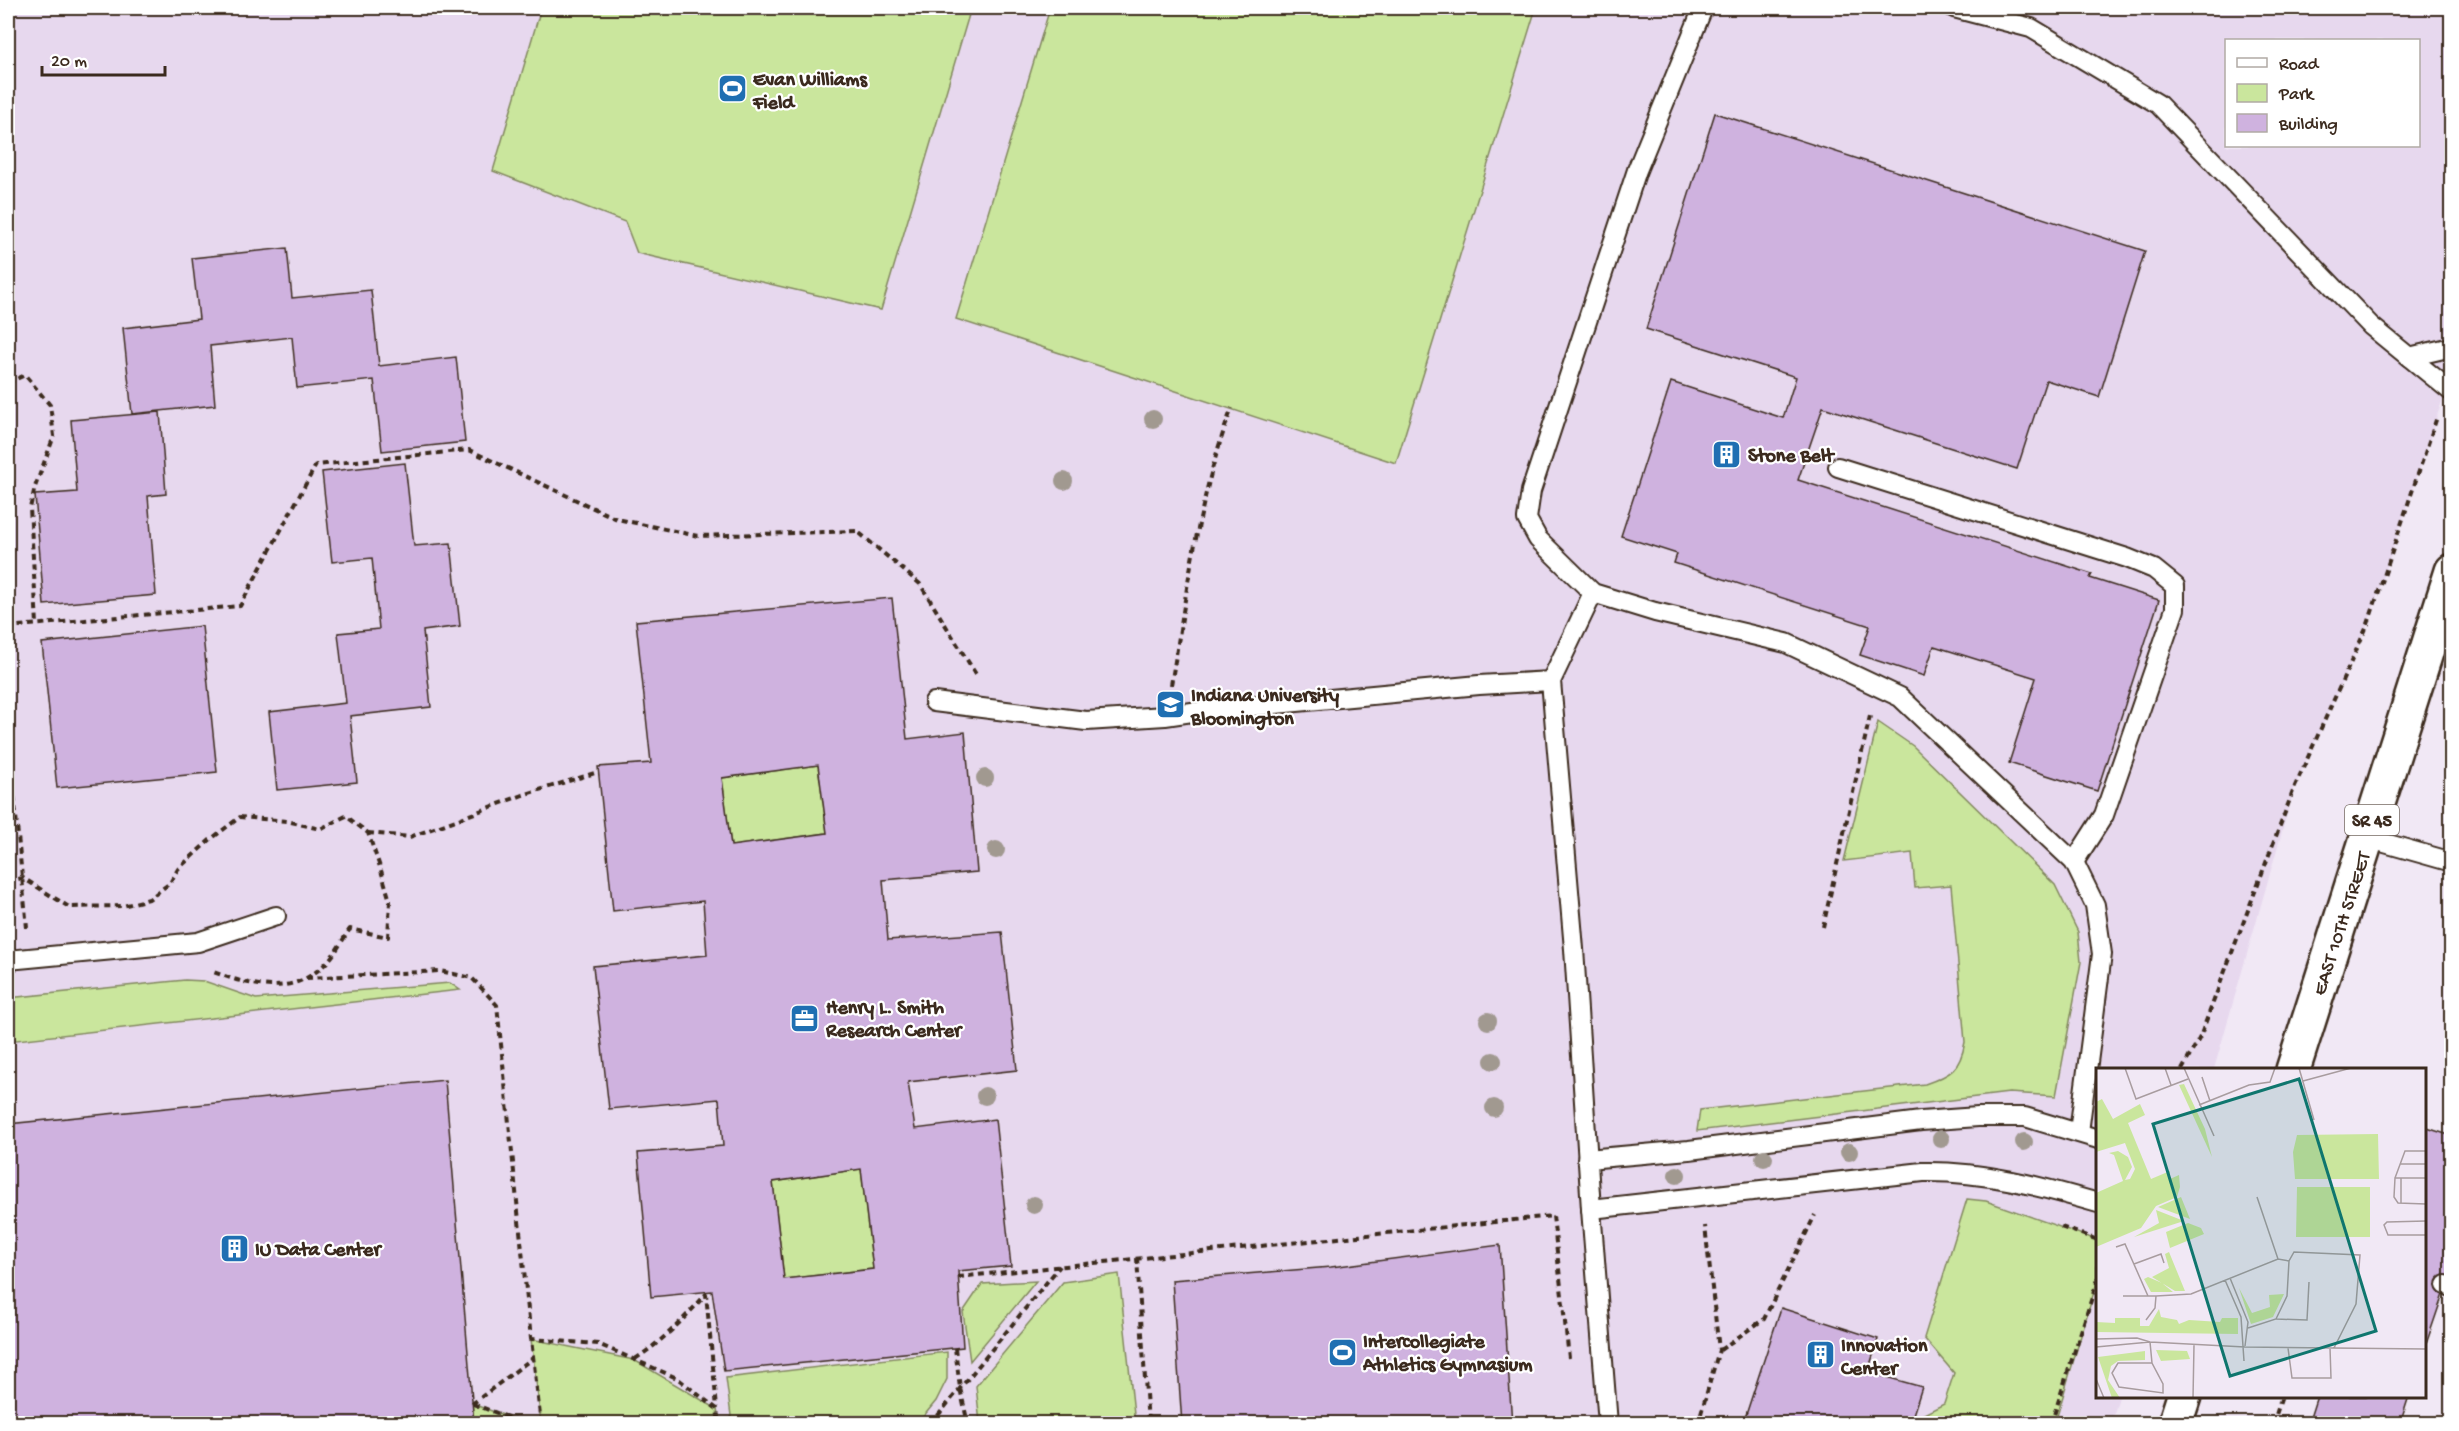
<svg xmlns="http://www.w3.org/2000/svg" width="2459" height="1431" font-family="'Gochi Hand',sans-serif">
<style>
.built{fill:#e7d8ee;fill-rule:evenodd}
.green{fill:#cae69d;stroke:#82885e;stroke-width:1.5}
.building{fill:#cfb2df;stroke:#3b2a1e;stroke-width:1.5;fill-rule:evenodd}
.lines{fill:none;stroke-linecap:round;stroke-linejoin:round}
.service-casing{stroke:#3b2a1e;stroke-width:22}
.primary-casing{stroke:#3b2a1e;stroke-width:38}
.path{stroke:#3b2a1e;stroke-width:4;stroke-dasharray:6 4.5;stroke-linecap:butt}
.service{stroke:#fff;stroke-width:18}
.primary{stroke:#fff;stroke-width:33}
.tree{fill:#a19990}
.labels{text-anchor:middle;stroke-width:4.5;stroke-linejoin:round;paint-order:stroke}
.shield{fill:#fff;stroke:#766a62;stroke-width:1.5}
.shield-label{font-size:18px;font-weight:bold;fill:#3b2a1e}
.poi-label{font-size:20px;font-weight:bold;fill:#3b2a1e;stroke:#fff;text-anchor:start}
.street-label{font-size:20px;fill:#3b2a1e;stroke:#fff}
.inset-road{fill:none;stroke:#a89c9f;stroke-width:1.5}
.view{fill:#0f766e;fill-opacity:0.15;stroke:#0f766e;stroke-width:3}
.inset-edge{fill:none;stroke:#3b2a1e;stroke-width:3}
</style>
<rect width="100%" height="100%" fill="#f1e8f5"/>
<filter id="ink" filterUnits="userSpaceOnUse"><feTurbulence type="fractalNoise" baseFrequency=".0167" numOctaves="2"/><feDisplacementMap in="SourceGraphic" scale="12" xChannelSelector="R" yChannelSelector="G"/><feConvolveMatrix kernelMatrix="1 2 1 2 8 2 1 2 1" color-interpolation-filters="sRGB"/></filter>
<g filter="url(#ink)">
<path class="built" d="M8 8H2451V374L2368 624 2295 786 2214 1069 2098 1070V1396L2119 1397 2111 1423H8ZM2226 40H2418V146H2226Z"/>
<g class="green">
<path d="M541 8H971L881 310 637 253 625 222 493 171Z"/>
<path d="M1050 8H1536L1396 463 956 319Z"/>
<path d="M1878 722 1913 746 2055 885 2078 932 2081 962 2056 1096 2009 1093 1697 1131 1700 1110 1925 1084C1951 1075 1960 1070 1965 1042L1951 885 1915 888 1912 853 1844 861Z"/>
<path d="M818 765 827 833 731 846 722 778Z"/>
<path d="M185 980 204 981 256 999 450 983 460 990 8 1041V998Z"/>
<path d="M861 1169 873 1269 784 1279 773 1182Z"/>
<path d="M1967 1199 1986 1201 2097 1240V1282L2055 1423H1916L1918 1417 1944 1404 1954 1373 1924 1338Z"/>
<path d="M1119 1274 1135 1423H980L976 1386 1063 1282Z"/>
<path d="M1036 1281 970 1361 963 1312 982 1284Z"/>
<path d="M531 1339 634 1360 717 1409 719 1423H541Z"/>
<path d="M947 1352V1379L936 1401 918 1423H732L726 1378Z"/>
<path d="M472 1404 526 1423H474Z"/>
</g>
<g class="building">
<path d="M1715 113 2145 251 2099 397 2046 380 2017 469 1823 407 1798 480 2092 574 2090 578 2159 600 2097 791 2009 763 2036 678 1934 646 1924 676 1860 655 1870 626 1674 563 1677 554 1621 536 1671 382 1783 418 1796 377 1646 329Z"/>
<path d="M287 248 292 298 371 290 379 366 456 357 465 442 382 451 374 380 297 388 292 337 210 346 215 405 132 414 123 328 199 319 192 258Z"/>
<path d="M160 412 166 494 148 496 156 595 44 605 35 495 77 492 71 420Z"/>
<path d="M405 463 414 546 451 543 460 626 423 631 431 707 350 716 357 782 277 790 269 712 346 703 338 633 379 629 372 558 332 562 322 472Z"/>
<path d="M892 598 907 739 965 732 977 872 883 880 888 940 1002 932 1017 1070 908 1082 915 1129 995 1119 1011 1266 958 1271 963 1347 724 1371 712 1291 651 1297 638 1153 723 1146 719 1099 609 1109 593 966 707 955 703 901 613 911 598 767 651 763 636 621ZM818 765 827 833 731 846 722 778ZM861 1169 873 1269 784 1279 773 1182Z"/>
<path d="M202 626 217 772 57 788 42 643Z"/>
<path d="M445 1080 474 1424H8V1124Z"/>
<path d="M2424 1127 2452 1136V1268L2424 1350Z"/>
<path d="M1500 1245 1512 1424H1182L1172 1280 1331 1267Z"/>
<path d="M1781 1308 1878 1339 1868 1372 1922 1387 1910 1424H1743Z"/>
<path d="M2317 1396H2409L2400 1424H2308Z"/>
</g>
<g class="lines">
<defs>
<g id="service">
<path d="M1703 8 1637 170 1531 491 1527 519 1538 539 1593 593 1655 612 1786 643 1900 697 2074 862 2095 905 2102 954 2079 1132"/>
<path d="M1954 8 2031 28 2158 104 2371 326 2452 392"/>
<path d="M2409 357 2452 347"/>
<path d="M1838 467 2127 558 2154 569 2175 586V609L2104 815 2074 862"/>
<path d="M1593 593 1551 681 1574 949 1591 1209 1608 1424"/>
<path d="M934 702 1086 721 1165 716 1192 712 1479 685 1551 681"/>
<path d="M2367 838 2452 862"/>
<path d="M8 960 198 942 276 916"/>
<path d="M1587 1159 1689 1150 1921 1121 1978 1117H2025L2098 1139"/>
<path d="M1591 1209 1923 1172C1983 1171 2040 1186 2098 1203"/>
<path d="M2446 1285 2452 1287"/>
</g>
<g id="primary">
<path d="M2293 1070 2452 571"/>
<path d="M2175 1424 2184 1396"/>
</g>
</defs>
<use href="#service" class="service-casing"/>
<use href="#primary" class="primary-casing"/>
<g class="path">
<path d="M8 383 25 375 50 405 54 436 35 487 30 508 37 624"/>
<path d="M8 627 240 606 316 465 469 450 617 519 698 536 857 531 920 584 977 676"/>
<path d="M1171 685C1187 592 1198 497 1232 408"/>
<path d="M8 734 27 928"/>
<path d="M368 833 410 837 523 795 598 772"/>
<path d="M8 881 23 878 69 907 123 906 149 899 170 883 178 869 211 839 240 817 287 821 320 829 346 816 368 833 380 867 390 901 388 937 350 929C342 940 335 955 325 964 291 998 250 986 211 971"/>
<path d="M1823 927 1870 716"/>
<path d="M306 978 440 971 472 978 497 1005 531 1339"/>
<path d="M2182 1070 2200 1037 2295 786 2368 624 2437 417"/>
<path d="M2061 1227 2098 1240"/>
<path d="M1137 1258 1148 1424"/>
<path d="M958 1277 1553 1216 1569 1358"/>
<path d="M955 1348 960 1388 968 1424"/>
<path d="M1720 1350 1764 1319 1815 1215"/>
<path d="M635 1359C663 1341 684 1319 706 1294L717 1408"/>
<path d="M472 1404 534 1357"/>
<path d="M473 1404 526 1424"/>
<path d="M541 1424 531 1339 598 1344 677 1378 717 1409 719 1424"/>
<path d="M931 1424 1060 1266"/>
<path d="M1698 1424 1719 1350 1705 1226"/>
<path d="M2051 1424 2098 1279"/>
<path d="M2273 1424 2282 1396"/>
</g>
<use href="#service" class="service"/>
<use href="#primary" class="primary"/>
</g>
<g class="tree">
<circle cx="1153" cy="419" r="9"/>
<circle cx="1064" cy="481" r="9"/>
<circle cx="985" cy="778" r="9"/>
<circle cx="996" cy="850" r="9"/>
<circle cx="1488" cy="1021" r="9"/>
<circle cx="1493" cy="1061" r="9"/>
<circle cx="985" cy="1096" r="9"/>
<circle cx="1494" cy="1108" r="9"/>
<circle cx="1941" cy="1139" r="9"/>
<circle cx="2024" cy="1142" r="9"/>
<circle cx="1849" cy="1152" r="9"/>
<circle cx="1764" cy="1158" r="9"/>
<circle cx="1677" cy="1175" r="9"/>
<circle cx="1034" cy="1205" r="9"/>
</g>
</g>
<defs>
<symbol id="stadium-square" viewBox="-11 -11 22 22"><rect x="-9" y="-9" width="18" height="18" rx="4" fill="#1f6fb2" stroke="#fff"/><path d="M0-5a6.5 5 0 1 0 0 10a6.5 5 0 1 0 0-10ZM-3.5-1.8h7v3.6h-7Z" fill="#fff"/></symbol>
<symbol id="building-square" viewBox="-11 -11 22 22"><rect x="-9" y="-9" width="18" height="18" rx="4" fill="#1f6fb2" stroke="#fff"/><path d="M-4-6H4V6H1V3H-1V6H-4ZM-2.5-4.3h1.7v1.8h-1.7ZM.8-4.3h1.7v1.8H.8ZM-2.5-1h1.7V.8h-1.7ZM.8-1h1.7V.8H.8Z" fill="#fff"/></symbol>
<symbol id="university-square" viewBox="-11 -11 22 22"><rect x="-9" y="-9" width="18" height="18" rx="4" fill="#1f6fb2" stroke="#fff"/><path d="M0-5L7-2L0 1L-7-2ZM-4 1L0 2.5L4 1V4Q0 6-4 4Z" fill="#fff"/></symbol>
<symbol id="office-square" viewBox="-11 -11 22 22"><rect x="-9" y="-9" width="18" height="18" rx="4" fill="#1f6fb2" stroke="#fff"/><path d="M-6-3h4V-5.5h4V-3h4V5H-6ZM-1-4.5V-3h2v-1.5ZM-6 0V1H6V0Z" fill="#fff"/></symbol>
</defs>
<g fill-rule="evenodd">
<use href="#stadium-square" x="716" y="72" width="33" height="33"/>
<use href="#building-square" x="1710" y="438" width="33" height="33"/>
<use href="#university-square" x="1154" y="688" width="33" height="33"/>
<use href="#office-square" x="788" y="1002" width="33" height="33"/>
<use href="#building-square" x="218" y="1232" width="33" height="33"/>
<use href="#stadium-square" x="1326" y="1336" width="33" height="33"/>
<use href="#building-square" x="1804" y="1338" width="33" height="33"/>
</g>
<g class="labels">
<rect class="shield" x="2345" y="805" width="54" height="30" rx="4.5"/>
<g class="shield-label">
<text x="2372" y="826">SR 45</text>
</g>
<g class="poi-label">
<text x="753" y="85">Evan Williams<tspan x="753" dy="23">Field</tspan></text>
<text x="1748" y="461">Stone Belt</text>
<text x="1191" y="701">Indiana University<tspan x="1191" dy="23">Bloomington</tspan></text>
<text x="826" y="1013">Henry L. Smith<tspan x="826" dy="23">Research Center</tspan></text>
<text x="255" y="1255">IU Data Center</text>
<text x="1363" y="1347">Intercollegiate<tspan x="1363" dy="23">Athletics Gymnasium</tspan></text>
<text x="1841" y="1351">Innovation<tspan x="1841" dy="23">Center</tspan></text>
</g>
<g class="street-label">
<text transform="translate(2340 923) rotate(-72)" y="7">EAST 10TH STREET</text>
</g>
</g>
<g transform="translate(2096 1068)">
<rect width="330" height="330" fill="#f1e8f5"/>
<path d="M88 16 109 61 116 89 83 17ZM6 31 17 51 44 36 49 47 32 55 55 111 74 103V111L83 107 84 119 81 129 60 138 45 160 0 179V125L27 113 18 87 13 85 22 83 32 89 36 99 29 112 34 111 39 101 29 75 0 84V34ZM282 66 283 111H199L197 84 201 67ZM201 119H274V169H200ZM85 129 94 151 62 139ZM60 142 88 153 38 169 63 155ZM92 155 105 160 108 166 74 180 70 164ZM73 184 89 223H79L56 209 73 200 69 186ZM52 209 66 215 77 224H55L48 211ZM143 220 156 245 174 239 173 227 188 226 177 249 155 256ZM63 241 65 249 81 252 83 256 93 252 124 254 126 250H142V266L0 264V254L19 255V250H44V258H53ZM60 282 91 283 94 291 65 293ZM49 283V292L22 293 15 298 12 312 24 330H16L2 289Z" fill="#cae69d"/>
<path class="inset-road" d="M29 0 40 31 92 11M69 0 75 17M88 0 118 68M134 0H170M203 0 218 52M106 9 114 33M207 13 255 0M103 37 153 17 174 14 179 0M304 96H330M299 110 309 83H330M330 110H299L298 129 302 135 330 136M161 129 182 191M305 135V110M330 153 291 154 288 157 292 167H330M20 179 29 176 52 228H60L59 240 50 252M38 196 65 186 68 195M134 210 152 254 149 278M129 212 145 249 148 293M27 228H52M60 228 95 226 182 191 193 193M180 251 211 252 213 214M152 260 180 251 191 228 193 193 198 184 264 187 260 236 238 280M0 271 41 270 54 274 149 279 330 281M54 274 56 295 67 316V325L23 319 16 305 22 295H56M0 279 54 274M192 280 196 310H235L234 280M0 311 8 330M97 330 98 277"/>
<path class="view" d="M203 11 280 263 134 308 57 56Z"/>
<rect width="330" height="330" class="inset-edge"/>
</g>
<rect width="2459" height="1431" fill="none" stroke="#fff" stroke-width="30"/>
<rect x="15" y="15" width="2429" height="1401" fill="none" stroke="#3b2a1e" stroke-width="2" filter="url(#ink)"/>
<rect x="2225" y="39" width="195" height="108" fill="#ffffff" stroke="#b1aaa5" stroke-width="1.5"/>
<rect x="2237" y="58" width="30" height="9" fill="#ffffff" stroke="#b1aaa5" stroke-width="1.5"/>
<text x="2279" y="69" font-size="18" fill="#3b2a1e">Road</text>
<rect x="2237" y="84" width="30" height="18" fill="#cae69d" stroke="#b1aaa5" stroke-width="1.5"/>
<text x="2279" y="99" font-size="18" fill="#3b2a1e">Park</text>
<rect x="2237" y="114" width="30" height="18" fill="#cfb2df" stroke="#b1aaa5" stroke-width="1.5"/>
<text x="2279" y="129" font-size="18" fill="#3b2a1e">Building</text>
<path d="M42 66v9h123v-9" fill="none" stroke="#3b2a1e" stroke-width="3"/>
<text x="51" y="66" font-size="18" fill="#3b2a1e" stroke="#ffffff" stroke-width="4.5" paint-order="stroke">20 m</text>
</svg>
